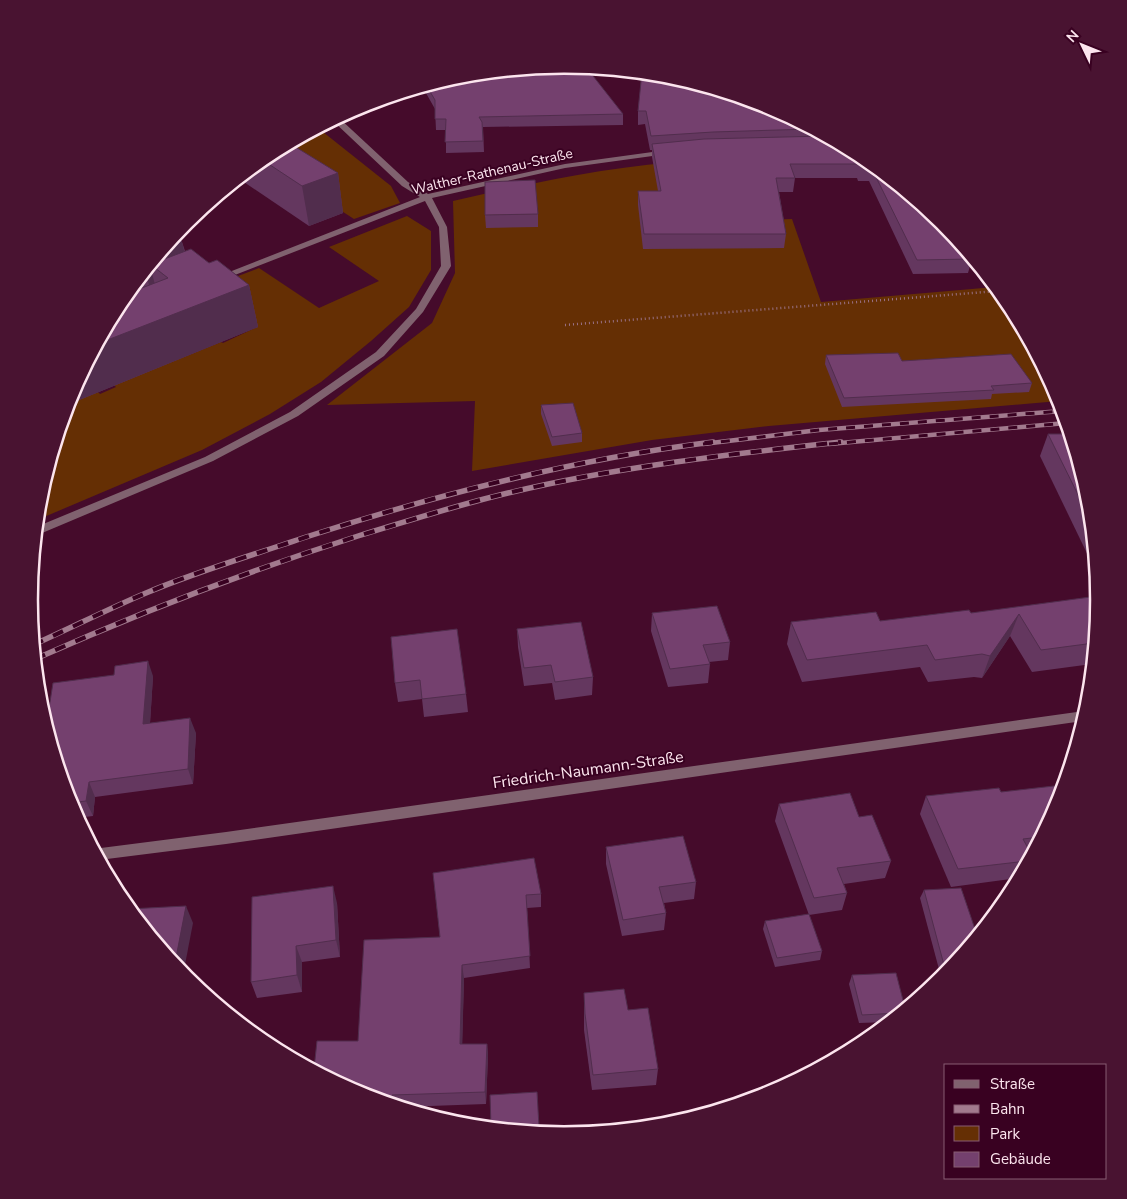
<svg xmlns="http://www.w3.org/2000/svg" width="1127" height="1199" font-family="'Nunito Sans',sans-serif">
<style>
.green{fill:#652f04}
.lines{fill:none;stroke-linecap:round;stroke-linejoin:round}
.path{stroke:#9a7186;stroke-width:2.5;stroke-dasharray:1 3;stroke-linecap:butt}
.street{fill:#80626f;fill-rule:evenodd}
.rail-far1-casing{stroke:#a27a8e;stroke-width:4.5}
.rail-casing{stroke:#a27a8e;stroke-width:5.5}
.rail-far1{stroke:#390121;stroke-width:3;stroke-dasharray:9;stroke-linecap:butt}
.rail{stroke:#390121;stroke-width:4;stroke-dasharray:11;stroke-linecap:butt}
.wall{fill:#64375f}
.shaded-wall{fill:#512d4d}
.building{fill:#74406e;stroke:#512d4d}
.labels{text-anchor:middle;stroke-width:4;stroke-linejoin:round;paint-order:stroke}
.far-street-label{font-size:14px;fill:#fce5ee;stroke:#390121}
.street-label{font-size:16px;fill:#fce5ee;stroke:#390121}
.rim{fill:none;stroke:#fce5ee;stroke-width:2.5}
</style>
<rect width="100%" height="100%" fill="#450b2b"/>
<g class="green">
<path d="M318 128 391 186 400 203 354 219 261 159Z"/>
<path d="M695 161 711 222 792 219 821 302 995 287 1008 303 1059 401 769 426 652 440 472 471 475 401 327 405 432 323 455 273 453 201C533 183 613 165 695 161Z"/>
<path d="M407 216 431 231V270L409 307 371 341 321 382 270 414 202 450 37 520 39 495 67 404 98 392 100 394 116 387 114 385 221 342 223 343 257 327 209 287 259 268 319 308 379 281 329 247Z"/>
</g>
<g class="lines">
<path class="path" d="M565 325 998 291"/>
<g class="street">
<path d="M338 117 408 182 428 194 565 164 667 150 671 152 667 154 565 168 432 198 447 227 451 266 423 312 384 356 298 416 213 461 35 536 36 527 205 457 290 412 376 352 416 309 441 266 439 227 425 201 222 280H216L214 278 420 197 402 186 332 120Z"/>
<path d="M1084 711H1086L1083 721 226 844 99 860 93 849 226 832Z"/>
</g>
<defs>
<g id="rail-far1">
<path d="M703 444 819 430 1062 411"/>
<path d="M829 444 1066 423"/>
</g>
<g id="rail">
<path d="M33 645C71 628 108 609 146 593 198 571 253 555 306 537 439 494 575 459 713 442"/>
<path d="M35 659C141 612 248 571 358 536 408 521 457 505 508 493 617 467 730 454 841 442"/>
</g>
</defs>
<use href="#rail-far1" class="rail-far1-casing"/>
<use href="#rail" class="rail-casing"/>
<use href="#rail-far1" class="rail-far1"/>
<use href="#rail" class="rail"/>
</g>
<g class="wall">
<path d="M459 75 623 114V125L483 127 484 152 446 153V130H436L435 109 422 86Z"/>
<path d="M768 106 861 155 972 259 968 273 913 274 869 181H858L857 178H795L793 192H779L786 234 784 248 643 249 638 205V191H658L652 157V150H650L645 124 638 125V111Z"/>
<path d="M267 155 338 173 343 213 309 226 238 178Z"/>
<path d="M538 214V227L486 228 485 215Z"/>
<path d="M174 236 182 242 185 251 209 263 249 285 258 327 67 405 70 395 140 288 134 283Z"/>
<path d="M826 355 902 361 1032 383 1029 392 992 394 991 399 842 407 825 364Z"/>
<path d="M541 405 582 433V442L552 446 541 414Z"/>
<path d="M1048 434 1088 495 1096 572 1040 456Z"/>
<path d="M1098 600 1092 664 1032 672 1010 636 982 678 974 677 928 682 920 667 802 682 787 644 791 622 880 621 971 613Z"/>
<path d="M652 613 730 642 728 660 709 662 710 664 708 683 668 687 651 631Z"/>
<path d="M517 629 593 677 592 695 555 700 552 683 524 686 518 647Z"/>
<path d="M391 637 466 694 468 712 424 717 422 699 398 702 395 683Z"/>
<path d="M153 676 150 723 196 733 193 784 95 797 93 816 77 818 69 804 44 721Z"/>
<path d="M1001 792 1057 804 1018 878 951 887 920 814 926 796Z"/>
<path d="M779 804 859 817 891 861 885 878 844 884 847 893 842 910 809 915 775 821Z"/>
<path d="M606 847 696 882 694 899 664 903 666 913 664 930 622 936 606 864Z"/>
<path d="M433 873 541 894V907L527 908 530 968 464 978 462 1044H487L488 1056 486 1104 402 1107 359 1093 358 1041 440 937Z"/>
<path d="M924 890 977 935 946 972 940 973 920 898Z"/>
<path d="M337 903 340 957 302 962V992L257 998 251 982Z"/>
<path d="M765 921 822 951 820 960 775 967 763 929Z"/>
<path d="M852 975 905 1008 888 1022 859 1023 849 984Z"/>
<path d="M584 993 628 1010 658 1069 656 1085 592 1090 584 1030Z"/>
<path d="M537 1092 539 1132 491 1127Z"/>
</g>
<g class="shaded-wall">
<path d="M338 173 343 213 309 226 302 186Z"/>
<path d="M182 242 192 283 168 278 150 264 162 250Z"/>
<path d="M150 265 158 297 153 299 145 270Z"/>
<path d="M249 285 258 327 67 405 70 395 97 344Z"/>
<path d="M1019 614 1010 636 982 678 990 656Z"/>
<path d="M148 661 153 676 149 739 143 724Z"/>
<path d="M190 718 196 733 193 784 188 769Z"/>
<path d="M89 782 95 797 93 816 86 801Z"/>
<path d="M333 886 337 903 340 957 336 940Z"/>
<path d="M186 906 193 923 183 975 177 968 175 963Z"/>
<path d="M296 946 302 962V992L297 975Z"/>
<path d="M462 965 464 978 462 1056 460 1044Z"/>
<path d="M487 1044 488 1056 486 1104 485 1092Z"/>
</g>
<g class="building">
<path d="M564 65 586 67 623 114 479 117 482 122 483 141 445 142 446 119H435V100L426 85 459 75Z"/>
<path d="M642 72 668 75 768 106 811 129 713 132 651 136 646 111H638Z"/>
<path d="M825 136 861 155 942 222 972 259 917 260 871 167H861L859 164H790L795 178H776L786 234H644L638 191H661L652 144 704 139Z"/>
<path d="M289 143 338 173 302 186 261 159 267 155Z"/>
<path d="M535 180 538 214 485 215V182Z"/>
<path d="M174 236 182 242 162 250Z"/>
<path d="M191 249 209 263 217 260 249 285 97 344 119 302 126 294 168 278 150 264H151Z"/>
<path d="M898 353 902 361 1011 354 1032 383 991 386 994 390 844 398 826 355Z"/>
<path d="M573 403 582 433 552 437 541 405Z"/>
<path d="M1048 434H1069L1088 495 1091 521Z"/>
<path d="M1098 596V600L1094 643 1041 650 1019 614 990 656 982 654 935 660 927 645 807 660 791 622 876 612 880 621 969 610 971 613Z"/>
<path d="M717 606 730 642 703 645 710 664 670 669 652 613Z"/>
<path d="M581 622 593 677 555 682 551 665 524 668 517 629Z"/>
<path d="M457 629 466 694 422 699 420 680 395 683 391 637Z"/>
<path d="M148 661 143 724 190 718 188 769 89 782 86 801 69 803 44 721H47L53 683 114 675 115 666Z"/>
<path d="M1063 785 1057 804 1040 837 1023 839 1031 854 1027 861 958 869 926 796 999 788 1001 792Z"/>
<path d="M850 793 859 817 872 815 891 861 837 868 847 893 814 898 779 804Z"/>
<path d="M683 836 696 882 659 887 666 913 623 920 606 847Z"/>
<path d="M534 858 541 894 526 895 530 956 462 965 460 1044H487L485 1092 392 1095V1104L359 1093 314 1069 317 1041H358L364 940 440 937 433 873Z"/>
<path d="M333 886 336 940 296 946 297 975 251 982 252 897Z"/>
<path d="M961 888 977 935 953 964 944 965 924 890Z"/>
<path d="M186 906 175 963H173L129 909Z"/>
<path d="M809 914 822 951 777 958 765 921Z"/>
<path d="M896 973 905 1008 898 1013 862 1015 852 975Z"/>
<path d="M624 989 628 1010 648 1008 658 1069 593 1075 585 1014 584 993Z"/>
<path d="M537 1092 539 1127 514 1129 491 1127 490 1095Z"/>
</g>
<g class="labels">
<g class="far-street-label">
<text transform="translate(492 171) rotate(-13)" y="5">Walther-Rathenau-Straße</text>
</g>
<g class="street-label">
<text transform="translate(588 769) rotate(-8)" y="6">Friedrich-Naumann-Straße</text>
</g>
</g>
<path d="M0 0H1127V1199H0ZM38 600a526 526 0 1 1 1052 0a526 526 0 1 1-1052 0Z" fill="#491331" fill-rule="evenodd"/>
<path class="rim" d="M38 600a526 526 0 1 1 1052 0a526 526 0 1 1-1052 0Z"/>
<rect x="944" y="1064" width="162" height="115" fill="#390121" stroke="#875c73"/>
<rect x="954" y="1080" width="25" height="8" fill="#80626f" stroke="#875c73"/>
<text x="990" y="1089" font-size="15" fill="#fce5ee">Straße</text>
<rect x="954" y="1105" width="25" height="8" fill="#a27a8e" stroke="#875c73"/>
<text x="990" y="1114" font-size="15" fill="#fce5ee">Bahn</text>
<rect x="954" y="1126" width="25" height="15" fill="#652f04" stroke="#875c73"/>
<text x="990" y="1139" font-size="15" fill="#fce5ee">Park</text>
<rect x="954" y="1152" width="25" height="15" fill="#74406e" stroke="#875c73"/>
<text x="990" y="1164" font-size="15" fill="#fce5ee">Gebäude</text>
<g transform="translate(1082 45) rotate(313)" stroke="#390121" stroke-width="4" paint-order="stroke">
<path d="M0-4L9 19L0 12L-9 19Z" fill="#fce5ee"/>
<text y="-8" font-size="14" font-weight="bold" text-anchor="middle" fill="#fce5ee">N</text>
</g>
</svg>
